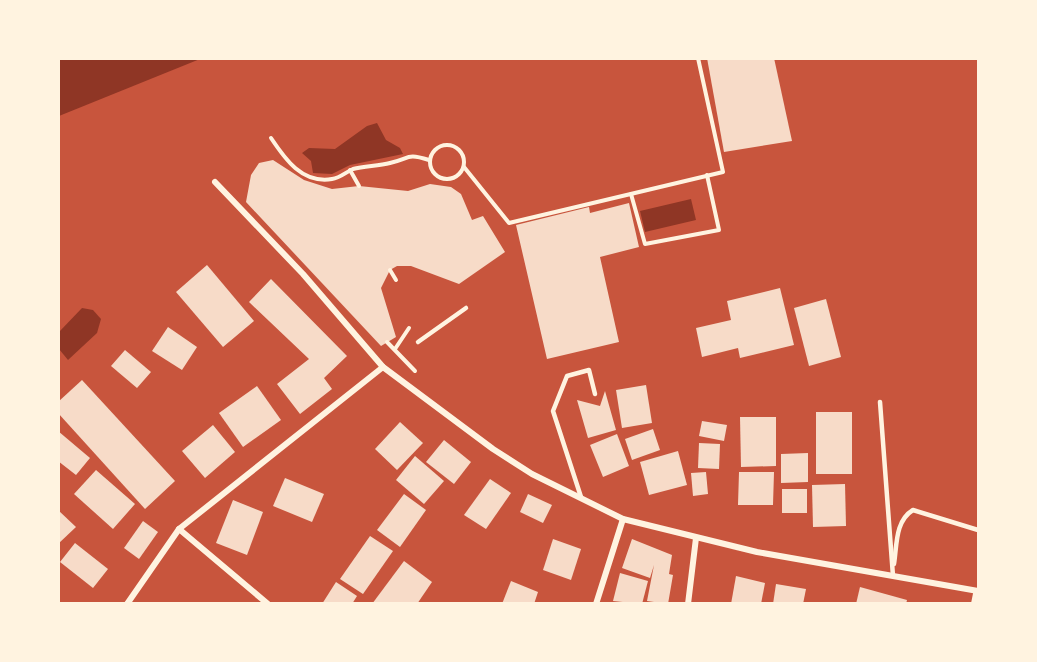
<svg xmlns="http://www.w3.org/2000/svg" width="1037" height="662" font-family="Quicksand,sans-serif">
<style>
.water{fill:#8f3625}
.building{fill:#f7dbc8}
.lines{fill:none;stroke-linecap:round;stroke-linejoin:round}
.path{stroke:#fff3e0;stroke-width:4}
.service{stroke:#fff3e0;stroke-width:4.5}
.minor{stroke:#fff3e0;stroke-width:6}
.tertiary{stroke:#fff3e0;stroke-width:10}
</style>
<rect width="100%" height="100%" fill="#c8553d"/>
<g class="water">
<path d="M59 58H200V59L59 116Z"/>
<path d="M377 123 386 140 400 148 403 154 350 165 332 174 313 173 311 161 302 153 309 148 335 149 367 126Z"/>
<path d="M691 199 696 220 645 232 640 211Z"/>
<path d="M82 308 93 310 101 319 97 333 68 360 59 349V332Z"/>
</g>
<g class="building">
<path d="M707 58H774L792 141 724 152Z"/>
<path d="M273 160 304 180 332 189 359 186 408 191 430 184 451 187 461 194 472 220 483 216 505 252 459 284 411 266H397L390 270 381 288 396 337 381 346 246 202 251 175 259 163Z"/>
<path d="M629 203 639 247 600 257 619 342 547 359 516 225 589 207 590 213Z"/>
<path d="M207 265 254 321 223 347 176 292Z"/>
<path d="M271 279 347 356 324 378 332 389 300 414 277 384 309 359 249 302Z"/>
<path d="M780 288 794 345 740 358 738 348 702 357 696 328 731 320 727 301Z"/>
<path d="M826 299 841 357 809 366 794 308Z"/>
<path d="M168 327 197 347 182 370 152 351Z"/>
<path d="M125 350 151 372 137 388 111 366Z"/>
<path d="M82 380 175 481 145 509 58 413V402Z"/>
<path d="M646 385 652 423 622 428 616 390Z"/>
<path d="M257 386 281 420 243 447 219 413Z"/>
<path d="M605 391 616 430 588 438 577 400 600 406Z"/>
<rect x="816" y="412" width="36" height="62"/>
<path d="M740 417H776V466L741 467Z"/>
<path d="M702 421 727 425 724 441 699 436Z"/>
<path d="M400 422 423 443 397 470 375 449Z"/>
<path d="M213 425 235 452 205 478 182 451Z"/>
<path d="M653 429 660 450 632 460 625 439Z"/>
<path d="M58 431 90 458 76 475 58 461Z"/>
<path d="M617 434 629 466 603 477 590 445Z"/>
<path d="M444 440 471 462 454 484 426 462Z"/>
<path d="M699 443 720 444 719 469 698 468Z"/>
<path d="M678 451 687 485 649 495 640 462Z"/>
<path d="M808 453V482L781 483V454Z"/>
<path d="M415 456 444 481 424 504 396 480Z"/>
<path d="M96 470 135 504 113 529 74 494Z"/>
<path d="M706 472 708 494 693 496 691 473Z"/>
<path d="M739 472H774L773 505H738Z"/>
<path d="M285 478 324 494 312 522 273 506Z"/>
<path d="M490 479 511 493 486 529 464 515Z"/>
<path d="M845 484 846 526 813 527 812 485Z"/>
<rect x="782" y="489" width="25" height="24"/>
<path d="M404 494 426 510 400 547 377 530Z"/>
<path d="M528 494 552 505 543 523 520 512Z"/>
<path d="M233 500 263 512 247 555 216 543Z"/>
<path d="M58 510 76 527 58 544Z"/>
<path d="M143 521 158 532 139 559 124 548Z"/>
<path d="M370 536 393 551 363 594 340 579Z"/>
<path d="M553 539 581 549 571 580 543 570Z"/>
<path d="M632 539 672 555 669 574 673 575 668 604 647 601 654 565 650 578 622 568Z"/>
<path d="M75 543 108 569 93 588 60 562Z"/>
<path d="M404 561 432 582 417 604H372Z"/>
<path d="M620 573 648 581 642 604 613 601Z"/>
<path d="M736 576 765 583 761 604H731Z"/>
<path d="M511 581 538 592 534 604H502Z"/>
<path d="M336 582 357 596 352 604H322Z"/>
<path d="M776 584 806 589 803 604H773Z"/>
<path d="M860 587 907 600 906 604H856Z"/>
</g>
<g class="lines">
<g class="path">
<path d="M271 138C285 159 302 184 332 179 340 178 346 172 353 169 365 166 378 166 390 163 411 158 406 153 429 160"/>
<circle cx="447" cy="162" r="17"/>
<path d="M464 167 509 223 723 172 698 58"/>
<path d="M350 170 359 186"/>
<path d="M631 194 645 244 719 230 707 175"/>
<path d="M390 270 396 280"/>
<path d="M387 342 415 371"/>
<path d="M395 349 409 328"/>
</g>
<g class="service">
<path d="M418 342 466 308"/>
<path d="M880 402 893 576"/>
<path d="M581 497 553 411 567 376 589 370 595 394"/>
<path d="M894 564C897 545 895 521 913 510L978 530"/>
</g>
<g class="minor">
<path d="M215 182 303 274 383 367 493 449 532 474 623 519 757 552 978 591"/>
<path d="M179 529 268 604"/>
<path d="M127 604 179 529 383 367"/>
<path d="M596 604 623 519"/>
<path d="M688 604 696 538"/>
</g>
<path class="tertiary" d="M976 604 978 594"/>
</g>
<rect width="1037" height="662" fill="none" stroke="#fff3e0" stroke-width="120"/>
</svg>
